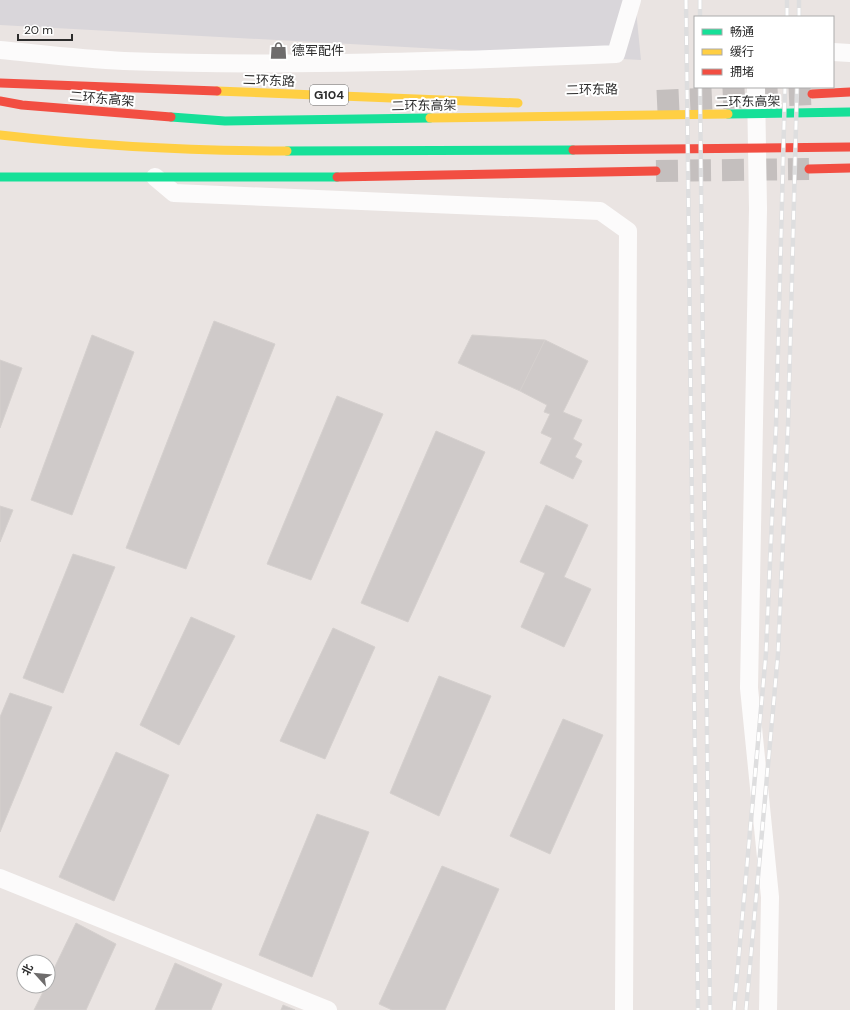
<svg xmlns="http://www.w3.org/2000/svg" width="850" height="1010" font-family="'DM Sans','Noto Sans SC',sans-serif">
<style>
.industrial{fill:#d9d6da}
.building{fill:#cfcac9;stroke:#d5d0ce}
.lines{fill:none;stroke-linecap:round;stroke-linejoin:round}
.highway-tunnel{stroke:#c4bfbe;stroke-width:22;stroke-dasharray:22 11;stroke-linecap:butt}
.street{stroke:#fcfbfb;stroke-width:18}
.fast{stroke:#16e098;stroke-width:9}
.slow{stroke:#ffcf43;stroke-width:9}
.jam{stroke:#f24e42;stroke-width:9}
.rail-casing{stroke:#dededf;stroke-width:4.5}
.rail{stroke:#fff;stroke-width:3;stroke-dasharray:9;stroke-linecap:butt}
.labels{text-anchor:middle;stroke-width:4;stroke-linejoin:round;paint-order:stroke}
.shield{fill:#fff;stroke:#6b6b6b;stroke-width:1}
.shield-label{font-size:12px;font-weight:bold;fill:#2c2c2c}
.poi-label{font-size:13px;fill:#2c2c2c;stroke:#fff;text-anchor:start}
.street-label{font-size:13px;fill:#2c2c2c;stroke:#fff}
</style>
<rect width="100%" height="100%" fill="#eae4e2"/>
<path class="industrial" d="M0 0H635L641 60 0 25Z"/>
<g class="building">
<path d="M214 321 275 344 186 569 126 548Z"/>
<path d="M92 335 134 352 72 515 31 500Z"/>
<path d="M472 335 545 340 520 391 458 363Z"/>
<path d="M545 340 588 361 563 412 582 420 573 439 582 444 575 457 582 461 573 479 540 463 552 438 541 433 550 414 544 412 547 405 520 391Z"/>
<path d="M0 360 22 368 0 428Z"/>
<path d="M337 396 383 414 311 580 267 564Z"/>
<path d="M436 431 485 452 408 622 361 603Z"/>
<path d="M546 505 588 525 564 577 591 589 564 647 521 627 545 573 520 562Z"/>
<path d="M0 506 13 510 0 542Z"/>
<path d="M73 554 115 567 63 693 23 678Z"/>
<path d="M191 617 235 636 179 745 140 725Z"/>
<path d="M333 628 375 647 325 759 280 741Z"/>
<path d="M439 676 491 696 439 816 390 793Z"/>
<path d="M10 693 52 707 0 832V717Z"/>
<path d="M563 719 603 735 550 854 510 836Z"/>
<path d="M116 752 169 775 114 901 59 877Z"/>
<path d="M317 814 369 832 312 977 259 955Z"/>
<path d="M442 866 499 889 445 1010H392L379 1004Z"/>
<path d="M76 923 116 944 86 1010H34L46 986H48V981Z"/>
<path d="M175 963 222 984 211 1010H155Z"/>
<path d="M283 1005 295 1010H281Z"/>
</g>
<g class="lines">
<g class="highway-tunnel">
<path d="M657 101 812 94"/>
<path d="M656 171 809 169"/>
</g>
<g class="street">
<path d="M0 50C41 54 82 59 124 61 288 67 452 61 616 54L632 0"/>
<path d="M833 52 850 53"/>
<path d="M756 87 758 209 749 688 770 897 768 1010"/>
<path d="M155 177 174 193 600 211 628 231 624 1010"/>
<path d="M0 878 328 1010"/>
</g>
<g class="fast">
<path d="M728 114 850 112"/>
<path d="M171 117 225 121 430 118"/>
<path d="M287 151 573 150"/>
<path d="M0 177H337"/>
</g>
<g class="slow">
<path d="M217 91 518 103"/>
<path d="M430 118 728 114"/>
<path d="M0 135C96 146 191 151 287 151"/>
</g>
<g class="jam">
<path d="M0 83 217 91"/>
<path d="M812 94 850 92"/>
<path d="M0 101 22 105 171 117"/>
<path d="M573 150 850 147"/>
<path d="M809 169 850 168"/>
<path d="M337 177 656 171"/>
</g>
<defs>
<g id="rail">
<path d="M686 0 698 1010"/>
<path d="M700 0V17"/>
<path d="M787 17V0"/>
<path d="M799 17V0"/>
<path d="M700 87 710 1010"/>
<path d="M734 1010 766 653 776 427 785 87"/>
<path d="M746 1010 778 654 788 427 797 87"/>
</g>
</defs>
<use href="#rail" class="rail-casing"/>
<use href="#rail" class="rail"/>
</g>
<defs>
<symbol id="shop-bare" viewBox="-9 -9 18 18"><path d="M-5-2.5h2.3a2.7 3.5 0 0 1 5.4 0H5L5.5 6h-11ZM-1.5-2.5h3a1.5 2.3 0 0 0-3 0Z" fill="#6e6c6c" stroke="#fff" stroke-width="2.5" paint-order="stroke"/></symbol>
</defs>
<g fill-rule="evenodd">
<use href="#shop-bare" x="266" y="38" width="25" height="25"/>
</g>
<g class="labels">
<rect class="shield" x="310" y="85" width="38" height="20" rx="3"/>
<g class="shield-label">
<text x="329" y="99">G104</text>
</g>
<g class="poi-label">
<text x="292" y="55">德军配件</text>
</g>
<g class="street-label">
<text transform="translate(269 80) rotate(2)" y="5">二环东路</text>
<text transform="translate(592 89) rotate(-1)" y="5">二环东路</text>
<text transform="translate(102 98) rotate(5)" y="5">二环东高架</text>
<text transform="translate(748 101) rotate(-1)" y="5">二环东高架</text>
<text transform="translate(424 105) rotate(-1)" y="5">二环东高架</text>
</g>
</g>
<rect x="694" y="16" width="140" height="72" fill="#ffffff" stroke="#ababab"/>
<rect x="702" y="29" width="20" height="6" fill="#16e098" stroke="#ababab"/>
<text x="730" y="36" font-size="12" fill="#2c2c2c">畅通</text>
<rect x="702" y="49" width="20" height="6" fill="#ffcf43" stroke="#ababab"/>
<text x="730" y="56" font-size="12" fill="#2c2c2c">缓行</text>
<rect x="702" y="69" width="20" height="6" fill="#f24e42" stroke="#ababab"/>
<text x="730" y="76" font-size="12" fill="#2c2c2c">拥堵</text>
<g transform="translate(36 974) rotate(297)"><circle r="19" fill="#ffffff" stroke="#ababab"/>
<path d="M0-3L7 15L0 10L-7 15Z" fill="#6e6c6c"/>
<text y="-6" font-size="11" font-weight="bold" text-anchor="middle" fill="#2c2c2c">北</text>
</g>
<path d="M18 34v6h54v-6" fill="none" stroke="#2c2c2c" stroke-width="2"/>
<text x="24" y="34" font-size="12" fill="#2c2c2c" stroke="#ffffff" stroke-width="3" paint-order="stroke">20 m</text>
</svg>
